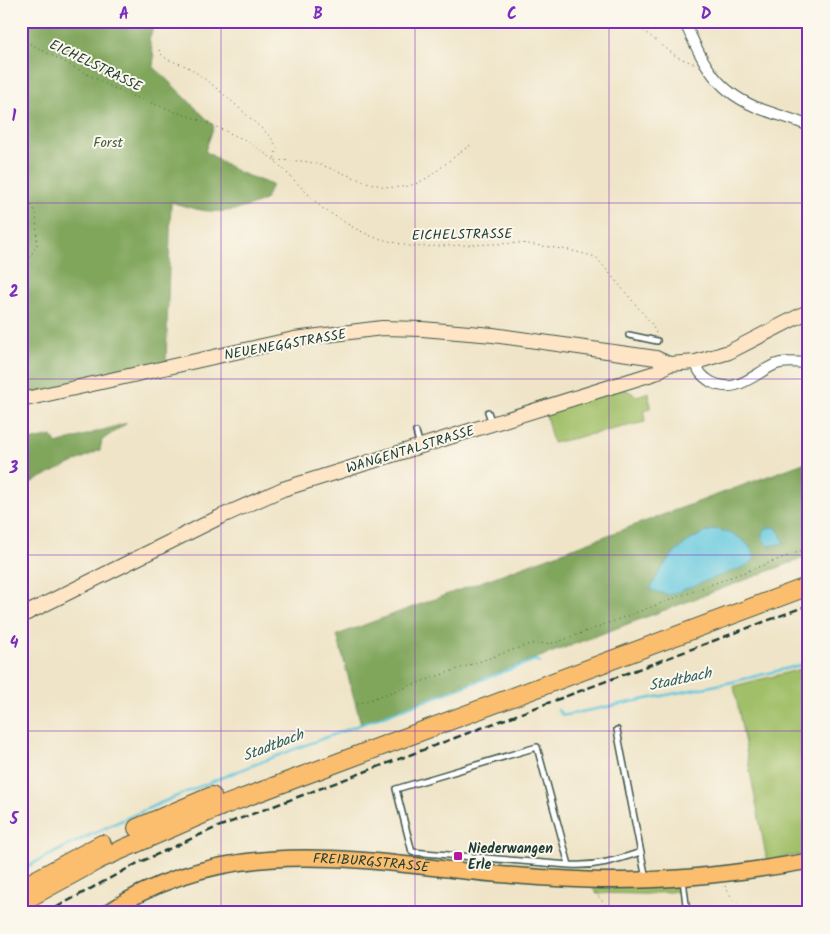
<svg xmlns="http://www.w3.org/2000/svg" width="830" height="934" font-family="Kalam,sans-serif">
<style>
.green{fill:#a0bf67;stroke:#607e4e}
.forest{fill:#80a65c;stroke:#507248;fill-rule:evenodd}
.water{fill:#61c7de;stroke:#408289}
.lines{fill:none;stroke-linecap:round;stroke-linejoin:round}
.stream{stroke:#61c7de;stroke-width:2.5}
.lane-casing{stroke:#3e564a;stroke-width:8}
.street-casing{stroke:#3e564a;stroke-width:12}
.secondary-casing{stroke:#3e564a;stroke-width:16}
.primary-casing{stroke:#3e564a;stroke-width:18}
.highway-casing{stroke:#3e564a;stroke-width:20}
.path{stroke:#3e564a;stroke-width:1;stroke-dasharray:1 4;stroke-linecap:butt}
.lane{stroke:#fff;stroke-width:5}
.street{stroke:#fff;stroke-width:10}
.secondary{stroke:#fde5c5;stroke-width:14}
.primary{stroke:#fbbd6e;stroke-width:15}
.highway{stroke:#fbbd6e;stroke-width:18}
.rail{stroke:#1f3d34;stroke-width:2.5;stroke-dasharray:8 4;stroke-linecap:butt}
.grid{fill:none;stroke:#7b2cbf;stroke-width:1;stroke-opacity:0.55}
.poi-dot{fill:#b5179e;stroke:#fbf7ec;stroke-width:2}
.labels{text-anchor:middle;stroke-width:4;stroke-linejoin:round;paint-order:stroke}
.street-label{font-size:14px;fill:#1f3d34;stroke:#fbf7ec}
.park-label{font-size:14px;fill:#3f5e41;stroke:#fbf7ec}
.poi-label{font-size:14px;font-weight:bold;fill:#1f3d34;stroke:#fbf7ec;text-anchor:start}
.water-label{font-size:15px;font-style:italic;fill:#30605e;stroke:#fbf7ec}
.neatline{fill:none;stroke:#7b2cbf;stroke-width:2}
.grid-label{font-size:16px;text-anchor:middle;font-weight:bold;fill:#7b2cbf}
</style>
<rect width="100%" height="100%" fill="#fbf7ec"/>
<filter id="ink" filterUnits="userSpaceOnUse"><feTurbulence type="fractalNoise" baseFrequency=".02" numOctaves="2"/><feDisplacementMap in="SourceGraphic" scale="10" xChannelSelector="R" yChannelSelector="G"/><feConvolveMatrix kernelMatrix="1 2 1 2 8 2 1 2 1" color-interpolation-filters="sRGB"/></filter>
<filter id="wash" filterUnits="userSpaceOnUse"><feTurbulence type="fractalNoise" baseFrequency=".0096" numOctaves="4" result="noise"/><feDisplacementMap in="SourceGraphic" scale="20" xChannelSelector="R" yChannelSelector="G"/><feGaussianBlur stdDeviation="1.12" result="paint"/><feColorMatrix in="noise" values="0 0 0 0 0 0 0 0 0 0 0 0 0 0 0 0 0 1.4 0 .05"/><feComposite in="paint" operator="in"/></filter>
<g filter="url(#wash)">
<rect width="100%" height="100%" fill="#efe4c7"/>
<g class="green">
<path d="M621 387 637 396 649 392 650 408 644 412 645 422 553 443 545 411Z"/>
<path d="M809 667V853L767 861 734 686Z"/>
<path d="M592 886H678L679 891 645 894 596 893Z"/>
</g>
<g class="forest">
<path d="M21 21H156L149 39 154 57 153 66 214 126 205 151 238 172 272 185 265 200C228 216 208 214 171 202L166 364 21 397Z"/>
<path d="M127 423 102 440 100 450 21 487V443L52 436 56 444Z"/>
<path d="M809 461V556L361 724 337 635ZM715 529 749 565 651 590C664 558 683 539 715 529Z"/>
</g>
<g class="water">
<path d="M775 527 780 533 784 543 769 546 763 540V532L767 528Z"/>
<path d="M715 529C733 533 750 540 755 558L749 565 669 595 650 590C664 559 683 539 715 529Z"/>
</g>
<g class="lines">
<g class="stream">
<path d="M558 710 561 714 566 715 732 682 809 663"/>
<path d="M21 870C185 782 362 726 535 660L540 662"/>
</g>
</g>
</g>
<g filter="url(#ink)">
<g class="lines">
<defs>
<g id="lane">
<path d="M629 335 657 341"/>
<path d="M488 412 492 423"/>
<path d="M416 432 420 445"/>
<path d="M617 730 646 879"/>
<path d="M569 865 537 747 396 789 412 852 569 865C595 867 617 860 641 852"/>
<path d="M683 880 686 904"/>
</g>
<g id="street">
<path d="M684 21C703 62 715 92 761 109 777 115 793 119 809 126"/>
<path d="M696 362C698 372 702 376 711 382 736 395 752 375 774 365 785 360 797 363 809 363"/>
</g>
<g id="secondary">
<path d="M21 400 294 339 382 328 422 329 493 335 656 358 669 364"/>
<path d="M21 616 220 517 283 489 655 373 669 364 696 362 729 352 809 311"/>
</g>
<g id="primary">
<path id="s1" d="M107 913C215 840 333 856 455 870 498 875 543 878 587 880 660 883 736 874 809 861"/>
</g>
<g id="highway">
<path d="M137 828 212 796"/>
<path d="M21 888 102 844"/>
<path d="M21 902 100 859 222 806 809 586"/>
</g>
</defs>
<use href="#lane" class="lane-casing"/>
<use href="#street" class="street-casing"/>
<use href="#secondary" class="secondary-casing"/>
<use href="#primary" class="primary-casing"/>
<use href="#highway" class="highway-casing"/>
<g class="path">
<path d="M631 21 677 57 695 64"/>
<path d="M21 39 121 92 210 124 249 142 274 160 322 208 354 228 373 237 413 247 521 243 569 250 596 257 651 323 656 333"/>
<path d="M159 50C163 62 181 62 191 69 219 88 245 114 270 136L277 147 274 160C285 161 297 160 308 162 343 168 379 197 415 184 434 177 453 155 471 145"/>
<path d="M21 188 36 213 37 245 21 271"/>
<path d="M357 704 530 644 555 643 809 548"/>
<path d="M725 886 733 900 740 903"/>
<path d="M595 893 613 913"/>
</g>
<use href="#lane" class="lane"/>
<use href="#street" class="street"/>
<use href="#secondary" class="secondary"/>
<use href="#primary" class="primary"/>
<use href="#highway" class="highway"/>
<path class="rail" d="M46 913 136 864 215 828 809 605"/>
</g>
</g>
<path class="grid" d="M221 21V913M415 21V913M609 21V913M21 203H809M21 379H809M21 555H809M21 731H809"/>
<rect class="poi-dot" x="453" y="851" width="10" height="10" rx="2.5"/>
<g class="labels">
<g class="street-label">
<text transform="translate(96 65) rotate(26)" y="5">EICHELSTRASSE</text>
<text transform="translate(462 234) rotate(-1)" y="5">EICHELSTRASSE</text>
<text transform="translate(285 344) rotate(-10)" y="5">NEUENEGGSTRASSE</text>
<text transform="translate(410 449) rotate(-17)" y="5">WANGENTALSTRASSE</text>
<text dy="5" stroke="none"><textPath href="#s1" startOffset="275">FREIBURGSTRASSE</textPath></text>
</g>
<g class="park-label">
<text x="108" y="147">Forst</text>
</g>
<g class="poi-label">
<text x="468" y="853">Niederwangen<tspan x="468" dy="16">Erle</tspan></text>
</g>
<g class="water-label">
<text transform="translate(680 679) rotate(-12)" y="5">Stadtbach</text>
<text transform="translate(273 745) rotate(-21)" y="5">Stadtbach</text>
</g>
</g>
<rect width="830" height="934" fill="none" stroke="#fbf7ec" stroke-width="55"/>
<rect x="28" y="28" width="774" height="878" class="neatline"/>
<g class="grid-label">
<text x="124" y="19">A</text>
<text x="318" y="19">B</text>
<text x="512" y="19">C</text>
<text x="706" y="19">D</text>
<text x="14" y="121">1</text>
<text x="14" y="297">2</text>
<text x="14" y="473">3</text>
<text x="14" y="648">4</text>
<text x="14" y="824">5</text>
</g>
</svg>
